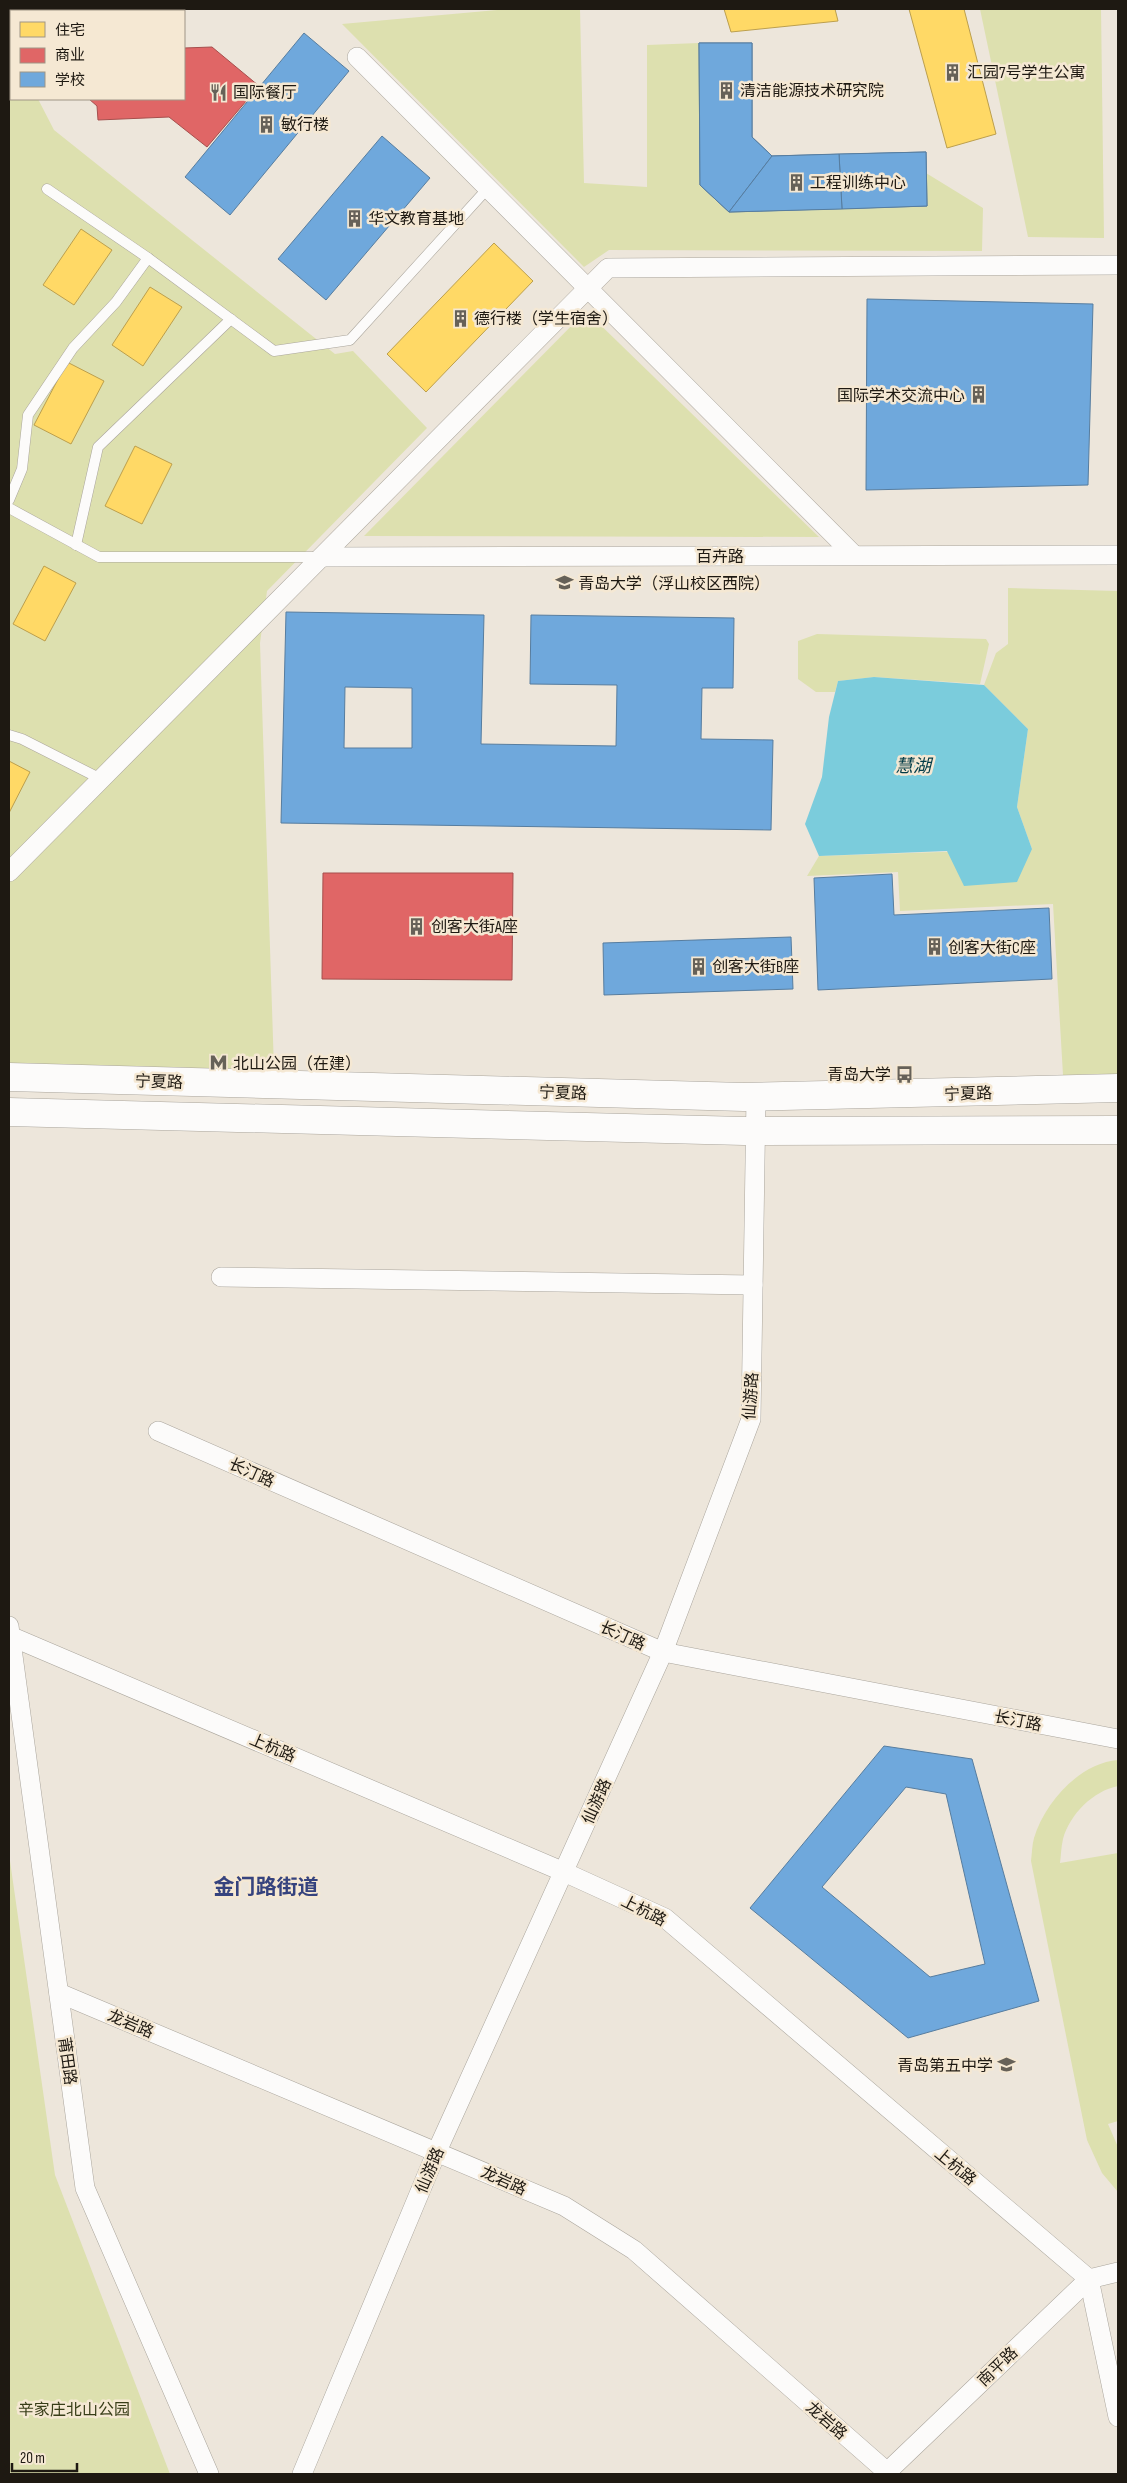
<svg xmlns="http://www.w3.org/2000/svg" width="1127" height="2483" font-family="'Sofia Sans Condensed','Noto Sans SC',sans-serif">
<style>
.green{fill:#dde0af}
.water{fill:#7bccdc}
.homes{fill:#ffd966;stroke:#bc9f4d}
.shops{fill:#e06666;stroke:#a64f4d}
.schools{fill:#6fa8dc;stroke:#577d9f;fill-rule:evenodd}
.lines{fill:none;stroke-linecap:round;stroke-linejoin:round}
.lane-casing{stroke:#aaa59c;stroke-width:11}
.street-casing{stroke:#aaa59c;stroke-width:20}
.secondary-casing{stroke:#aaa59c;stroke-width:29}
.primary-casing{stroke:#aaa59c;stroke-width:29}
.lane{stroke:#fcfbfa;stroke-width:10}
.street{stroke:#fcfbfa;stroke-width:19}
.secondary{stroke:#fcfbfa;stroke-width:28}
.primary{stroke:#fcfbfa;stroke-width:28}
.labels{text-anchor:middle;stroke-width:5;stroke-linejoin:round;paint-order:stroke}
.poi-label{font-size:16px;fill:#1e1912;stroke:#f5e8d3;text-anchor:start}
.street-label{font-size:16px;fill:#1e1912;stroke:#f5e8d3}
.park-label{font-size:16px;fill:#383d18;stroke:#f5e8d3}
.water-label{font-size:18px;font-style:italic;fill:#023b47;stroke:#f5e8d3}
.district-label{font-size:21px;font-weight:bold;fill:#36437e;stroke:#f5e8d3}
</style>
<rect width="100%" height="100%" fill="#ede6db"/>
<g class="green">
<path d="M508 9H580L584 183 647 187V45L699 43 729 212 927 206 926 173 983 208 982 251 609 250 584 267 342 24Z"/>
<path d="M980 9H1101L1104 238 1028 237Z"/>
<path d="M9 45 11 49V99H38L54 130 335 354 353 351 427 428 267 591 260 643 274 1069 9 1066Z"/>
<path d="M586 311 819 537 364 536Z"/>
<path d="M1008 588 1118 591V1074L1063 1075 1053 904 900 911 898 872 807 876 819 856 1032 849 1017 807 1028 729 984 685 996 653 1008 644Z"/>
<path d="M817 634 986 639 989 644 980 684 874 677 838 681 835 692H816L798 679V641Z"/>
<path d="M1118 1760V1786C1093 1791 1070 1814 1063 1839 1061 1847 1061 1856 1060 1863L1118 1853V2121L1108 2124 1118 2147V2192L1102 2173 1087 2140 1031 1861C1032 1853 1032 1845 1034 1838 1045 1802 1080 1763 1118 1760Z"/>
<path d="M9 1854 55 2175 170 2474H9Z"/>
</g>
<path class="water" d="M874 677 984 685 1028 729 1017 807 1032 849 1017 882 964 886 947 851 819 856 805 824 822 777 829 717 838 681Z"/>
<g class="homes">
<path d="M724 9H835L838 21 731 32Z"/>
<path d="M909 9H964L996 134 947 148Z"/>
<path d="M81 229 112 250 74 305 43 285Z"/>
<path d="M494 243 533 281 426 392 387 354Z"/>
<path d="M150 287 182 307 143 366 112 345Z"/>
<path d="M67 362 104 381 71 444 34 425Z"/>
<path d="M135 446 172 464 142 524 105 506Z"/>
<path d="M44 566 76 583 45 641 13 624Z"/>
<path d="M9 761 30 772 9 813Z"/>
</g>
<g class="shops">
<path d="M212 47 259 86 207 147 169 117 98 120 97 106 89 99H184V48Z"/>
<path d="M323 873H513L512 980 322 979Z"/>
</g>
<g class="schools">
<path d="M304 33 349 71 230 215 185 177Z"/>
<path d="M699 43H752V137L772 156 926 152 927 206 729 212 700 185Z"/>
<path d="M699 43H752V137L772 156 729 212 700 185Z"/>
<path d="M382 136 430 178 326 300 278 259Z"/>
<path d="M926 152 927 206 842 209 839 154Z"/>
<path d="M839 154 842 209 729 212 772 156Z"/>
<path d="M867 299 1093 304 1088 485 866 490Z"/>
<path d="M286 612 484 615 481 744 616 746 617 685 530 684 531 615 734 618 733 688H702L701 739 773 740 771 830 281 823ZM345 687 412 688V748H344Z"/>
<path d="M892 874 894 915 1049 908 1052 979 818 990 814 878Z"/>
<path d="M791 937 793 989 604 995 603 943Z"/>
<path d="M884 1746 972 1759 1039 2001 908 2038 750 1908ZM906 1787 946 1794 985 1964 930 1977 822 1887Z"/>
</g>
<g class="lines">
<defs>
<g id="lane">
<path d="M47 189 148 258 274 351 350 340 488 188"/>
<path d="M9 500 22 469 28 415 73 348 116 302 148 258"/>
<path d="M9 508 99 557H321"/>
<path d="M76 545 98 447 231 319"/>
<path d="M9 735 22 739 101 779"/>
</g>
<g id="street">
<path d="M357 57 854 555"/>
<path d="M322 557 1118 555"/>
<path d="M9 872 608 268 1118 265"/>
<path d="M221 1277 753 1285"/>
<path d="M158 1431 663 1652 1118 1739"/>
<path d="M9 1626 85 2188 209 2474"/>
<path d="M10 1636 564 1872 665 1918 1089 2279 1118 2417"/>
<path d="M59 1993 564 2206 634 2250 886 2471"/>
<path d="M302 2474 437 2151 663 1652 751 1419 756 1097"/>
<path d="M885 2474 1089 2279 1118 2272"/>
</g>
<g id="secondary">
<path d="M81 11 106 9"/>
<path d="M9 18H11"/>
</g>
<g id="primary">
<path d="M9 1077 744 1097 1118 1088"/>
<path d="M9 1112 744 1131 1118 1130"/>
</g>
</defs>
<use href="#lane" class="lane-casing"/>
<use href="#street" class="street-casing"/>
<use href="#secondary" class="secondary-casing"/>
<use href="#primary" class="primary-casing"/>
<use href="#lane" class="lane"/>
<use href="#street" class="street"/>
<use href="#secondary" class="secondary"/>
<use href="#primary" class="primary"/>
</g>
<defs>
<symbol id="building-bare" viewBox="-9 -9 18 18"><path d="M-4-6H4V6H1V3H-1V6H-4ZM-2.5-4.3h1.7v1.8h-1.7ZM.8-4.3h1.7v1.8H.8ZM-2.5-1h1.7V.8h-1.7ZM.8-1h1.7V.8H.8Z" fill="#666158" stroke="#f5e8d3" stroke-width="2.5" paint-order="stroke"/></symbol>
<symbol id="restaurant-bare" viewBox="-9 -9 18 18"><path d="M-5-6h1v4h1v-4h1v4h1v-4h1v5L-1.5 .5V6h-2V.5L-5-1ZM5-6V6H3V1.5H1.5Q1.5-4 5-6Z" fill="#666158" stroke="#f5e8d3" stroke-width="2.5" paint-order="stroke"/></symbol>
<symbol id="university-bare" viewBox="-9 -9 18 18"><path d="M0-5L7-2L0 1L-7-2ZM-4 1L0 2.5L4 1V4Q0 6-4 4Z" fill="#666158" stroke="#f5e8d3" stroke-width="2.5" paint-order="stroke"/></symbol>
<symbol id="metro-bare" viewBox="-9 -9 18 18"><path d="M-5.5 5V-5H-3L0 0L3-5H5.5V5H3V-.5L0 4L-3-.5V5Z" fill="#666158" stroke="#f5e8d3" stroke-width="2.5" paint-order="stroke"/></symbol>
<symbol id="bus-bare" viewBox="-9 -9 18 18"><path d="M-5-6H5V4H4V6H2V4H-2V6H-4V4H-5ZM-3.5-4V0h7V-4ZM-3.5 1.2v1.5H-2V1.2ZM2 1.2v1.5H3.5V1.2Z" fill="#666158" stroke="#f5e8d3" stroke-width="2.5" paint-order="stroke"/></symbol>
<symbol id="school-bare" viewBox="-9 -9 18 18"><path d="M0-5L7-2L0 1L-7-2ZM-4 1L0 2.5L4 1V4Q0 6-4 4Z" fill="#666158" stroke="#f5e8d3" stroke-width="2.5" paint-order="stroke"/></symbol>
</defs>
<g fill-rule="evenodd">
<use href="#building-bare" x="940" y="60" width="25" height="25"/>
<use href="#building-bare" x="714" y="78" width="25" height="25"/>
<use href="#restaurant-bare" x="206" y="80" width="25" height="25"/>
<use href="#building-bare" x="254" y="112" width="25" height="25"/>
<use href="#building-bare" x="784" y="170" width="25" height="25"/>
<use href="#building-bare" x="342" y="206" width="25" height="25"/>
<use href="#building-bare" x="448" y="306" width="25" height="25"/>
<use href="#building-bare" x="966" y="382" width="25" height="25"/>
<use href="#university-bare" x="552" y="570" width="25" height="25"/>
<use href="#building-bare" x="404" y="914" width="25" height="25"/>
<use href="#building-bare" x="922" y="934" width="25" height="25"/>
<use href="#building-bare" x="686" y="954" width="25" height="25"/>
<use href="#metro-bare" x="206" y="1050" width="25" height="25"/>
<use href="#bus-bare" x="892" y="1062" width="25" height="25"/>
<use href="#school-bare" x="994" y="2052" width="25" height="25"/>
</g>
<g class="labels">
<g class="poi-label">
<text x="967" y="78">汇园7号学生公寓</text>
<text x="740" y="96">清洁能源技术研究院</text>
<text x="233" y="98">国际餐厅</text>
<text x="281" y="130">敏行楼</text>
<text x="810" y="188">工程训练中心</text>
<text x="368" y="224">华文教育基地</text>
<text x="474" y="324">德行楼（学生宿舍）</text>
<text x="965" y="401" text-anchor="end">国际学术交流中心</text>
<text x="578" y="589">青岛大学（浮山校区西院）</text>
<text x="431" y="932">创客大街A座</text>
<text x="948" y="953">创客大街C座</text>
<text x="712" y="972">创客大街B座</text>
<text x="233" y="1069">北山公园（在建）</text>
<text x="891" y="1080" text-anchor="end">青岛大学</text>
<text x="993" y="2071" text-anchor="end">青岛第五中学</text>
</g>
<g class="street-label">
<text x="720" y="562">百卉路</text>
<text transform="translate(159 1081) rotate(2)" y="6">宁夏路</text>
<text transform="translate(563 1092) rotate(2)" y="6">宁夏路</text>
<text transform="translate(968 1093) rotate(-2)" y="6">宁夏路</text>
<text transform="translate(750 1396) rotate(-86)" y="6">仙游路</text>
<text transform="translate(252 1472) rotate(24)" y="6">长汀路</text>
<text transform="translate(623 1635) rotate(24)" y="6">长汀路</text>
<text transform="translate(1018 1720) rotate(11)" y="6">长汀路</text>
<text transform="translate(273 1747) rotate(23)" y="6">上杭路</text>
<text transform="translate(596 1801) rotate(-66)" y="6">仙游路</text>
<text transform="translate(644 1910) rotate(27)" y="6">上杭路</text>
<text transform="translate(131 2023) rotate(23)" y="6">龙岩路</text>
<text transform="translate(68 2061) rotate(82)" y="6">莆田路</text>
<text transform="translate(956 2166) rotate(40)" y="6">上杭路</text>
<text transform="translate(429 2170) rotate(-67)" y="6">仙游路</text>
<text transform="translate(504 2180) rotate(24)" y="6">龙岩路</text>
<text transform="translate(997 2366) rotate(-44)" y="6">南平路</text>
<text transform="translate(827 2420) rotate(41)" y="6">龙岩路</text>
</g>
<g class="park-label">
<text x="74" y="2415">辛家庄北山公园</text>
</g>
<g class="water-label">
<text x="913" y="772">慧湖</text>
</g>
<g class="district-label">
<text x="266" y="1894">金门路街道</text>
</g>
</g>
<rect width="1127" height="2483" fill="none" stroke="#1e1912" stroke-width="20"/>
<rect x="10" y="10" width="175" height="90" fill="#f5e8d3" stroke="#9f9586"/>
<rect x="20" y="22" width="25" height="15" fill="#ffd966" stroke="#9f9586"/>
<text x="55" y="35" font-size="15" fill="#1e1912">住宅</text>
<rect x="20" y="48" width="25" height="15" fill="#e06666" stroke="#9f9586"/>
<text x="55" y="60" font-size="15" fill="#1e1912">商业</text>
<rect x="20" y="72" width="25" height="15" fill="#6fa8dc" stroke="#9f9586"/>
<text x="55" y="85" font-size="15" fill="#1e1912">学校</text>
<path d="M12 2463v8h65v-8" fill="none" stroke="#1e1912" stroke-width="2.5"/>
<text x="20" y="2463" font-size="15" fill="#1e1912" stroke="#f5e8d3" stroke-width="4" paint-order="stroke">20 m</text>
</svg>
